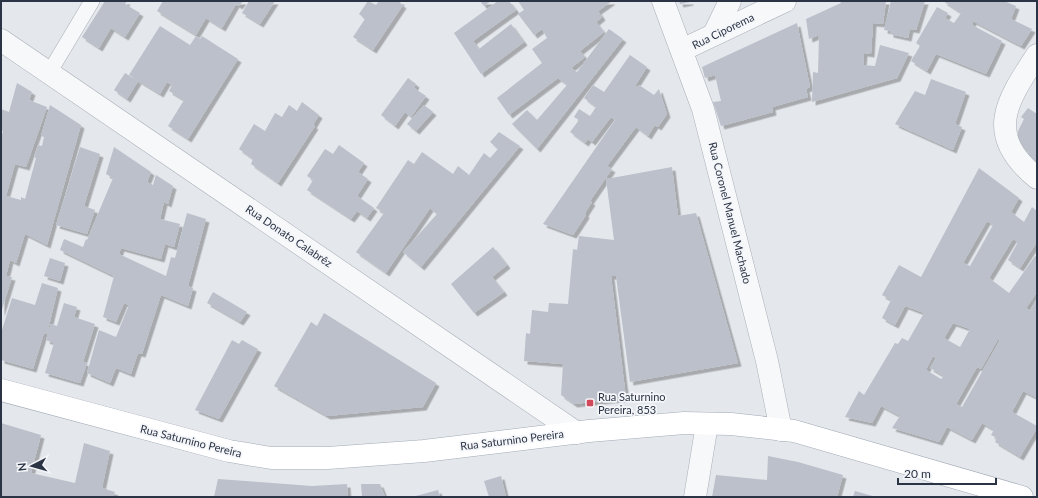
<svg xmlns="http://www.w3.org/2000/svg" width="1038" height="498" font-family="Lato,sans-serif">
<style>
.building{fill:#bbc0ca;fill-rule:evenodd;filter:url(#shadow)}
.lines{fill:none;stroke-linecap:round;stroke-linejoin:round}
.service-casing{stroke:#a9aeb7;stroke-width:16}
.minor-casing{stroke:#a9aeb7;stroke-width:23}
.tertiary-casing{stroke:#a9aeb7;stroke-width:23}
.primary-casing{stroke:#a3abb8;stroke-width:23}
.service{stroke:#f7f8fa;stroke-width:15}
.minor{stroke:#f7f8fa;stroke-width:22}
.tertiary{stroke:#f7f8fa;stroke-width:22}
.primary{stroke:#fff;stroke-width:22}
.poi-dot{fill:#d1495b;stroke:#f4f6f9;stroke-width:1.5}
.labels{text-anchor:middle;stroke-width:3.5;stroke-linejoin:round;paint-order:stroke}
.street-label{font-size:11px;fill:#2b3445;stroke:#f4f6f9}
.poi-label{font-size:11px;fill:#2b3445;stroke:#f4f6f9;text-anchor:start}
</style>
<defs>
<filter id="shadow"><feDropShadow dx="3.5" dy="3.5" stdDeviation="0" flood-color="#0004"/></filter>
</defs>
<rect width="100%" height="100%" fill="#e4e7ec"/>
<g class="building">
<path d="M105 1H127L125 4 140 13 125 37 111 28 99 48 82 37Z"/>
<path d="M163 1H243L239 6 236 4 222 28 206 18 196 35 157 11Z"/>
<path d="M249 1H275L260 24 242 13Z"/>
<path d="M368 1 376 5 379 1H401L400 3 403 5 373 50 353 37 365 19 359 14Z"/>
<path d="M480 1H491L484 6Z"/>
<path d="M498 1H509L516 10 473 41 479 49 511 24 524 42 481 74 454 33Z"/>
<path d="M518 1H612L598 11 602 17 596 22 604 32 580 51 585 57 571 68 577 72 609 29 623 39 537 149 512 124 527 110 537 120 567 85 558 78 509 115 497 98 542 63 532 49 547 38 542 29 534 35 518 14 524 10Z"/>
<path d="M679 1H690V2L680 4Z"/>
<path d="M840 1H886L883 24 873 23 871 54 864 53 863 65 875 66 880 45 909 53 897 78 812 102 813 72 818 73 819 35 809 39 806 19 841 3Z"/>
<path d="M891 1H925L916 30 910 29 908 38 890 34V31L884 30Z"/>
<path d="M943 1H1004L1016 6 1011 19 1032 29 1021 46 973 21 972 25 1002 41 986 74 936 54 927 71 911 61 920 46 916 43 937 7 948 13 945 18 954 23 961 13Z"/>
<path d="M797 23 810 87 806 89 808 97 772 107 773 112 721 126 713 102 721 101 715 75 705 78 702 67Z"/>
<path d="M160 26 190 45 196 36 200 39 202 36 238 59 188 139 168 126 184 100 169 91 172 85 167 82 160 94 129 75Z"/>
<path d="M630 55 647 67 635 86 637 87 639 85 654 95 659 89 667 114 658 127 655 125 648 136 636 127 607 166 612 169 590 201 592 202 585 213 586 215 573 235 543 224 615 120 611 117 592 142 588 139 585 143 570 132 579 120 574 117 579 109 590 116 596 107 584 98 593 85 604 92Z"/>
<path d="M125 73 138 81 127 99 114 90Z"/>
<path d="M408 78 416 84 414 88 426 96 411 117 405 112 395 126 381 115Z"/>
<path d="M931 79 966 92 955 124 962 127 953 150 895 124 915 91 925 95Z"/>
<path d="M17 83 32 92 29 100 47 107 26 167 15 164 6 196 21 200V197L25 199 36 158 34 157 38 145 42 146 44 137 41 136 50 105 81 125 47 245 25 234 16 263 10 260 6 276 12 277 1 313V138L3 131H1V109L9 112Z"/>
<path d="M302 102 319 115 313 125 315 126 278 183 251 164 253 159 239 149 254 124 265 131 275 113 282 117 289 105 297 111Z"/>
<path d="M424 105 433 112 416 131 407 124Z"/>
<path d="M1028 108 1037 114V167L1025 159 1029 152 1021 147 1018 140V131L1024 119 1021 117Z"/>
<path d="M499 132 520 146 421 267 403 252 437 214 430 208 386 273 356 252 384 213 376 208 408 160 414 164 422 152 453 174 458 166 469 175 484 153 490 158 498 149 490 142Z"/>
<path d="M339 145 364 163 358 172 368 179 357 196 374 208 367 218 357 211 351 219 307 190 313 180 307 176 325 149 333 154Z"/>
<path d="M80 147 100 154 84 206 95 210 87 234 56 225Z"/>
<path d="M114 147 151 172 147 182 153 185 156 175 173 186 168 204 164 202 160 219 180 224 174 247 165 244 161 259 121 248 119 254 166 276 171 257 175 258 187 213 206 219 188 286 193 288 188 306 161 295 142 354 138 353 131 374 116 368 110 383 87 373 99 330 116 337 129 305 124 303 116 322 103 317 114 276 60 250 64 239 83 247 86 239 87 240 113 178 106 174Z"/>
<path d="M672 167 678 216 696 213 738 363 630 382 616 276H611L626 398 574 404 561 395 563 364 524 361 526 333 530 334 532 310 548 312 549 303 568 304 573 249 577 250 579 236 614 240 606 179Z"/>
<path d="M979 168 1019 198 1011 212 1024 222 1032 207 1037 211V242L1020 268 1008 260 1018 242 1013 239 989 278 1009 293 1035 256 1037 257V292L1026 308 1030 311 1037 298V398L1023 391 1012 412 1037 426V428L1020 457 995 442 997 438 991 435 994 430 982 423 972 440 947 427 939 442 892 428 900 416 881 406 872 423 845 417 859 391 864 395 895 343 898 344 902 338 908 341 924 313 905 306 895 325 882 318 891 300 882 295 899 265 921 277ZM987 221 993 225 970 266 963 263ZM953 323 970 329 960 347 944 338ZM998 339 1000 340 962 407 956 404 977 367 981 369ZM933 356 936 358 930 368 944 376 941 379 926 370Z"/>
<path d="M493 247 507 265 492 277 504 292 474 313 451 284Z"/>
<path d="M50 258 65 263 60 281 44 276Z"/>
<path d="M42 283 58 288 47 334 44 333 33 369 1 360V333L12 298 35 305Z"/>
<path d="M213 292 247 312 240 322 207 303Z"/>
<path d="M64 303 77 307 74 317 95 324 83 362 87 363 80 383 45 373 54 343 46 340 51 324 57 326Z"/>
<path d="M324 313 436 383 423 407 327 416 274 386 311 322 317 326Z"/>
<path d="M232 340 239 344 242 340 258 349 219 419 195 410Z"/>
<path d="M1 423 41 435 31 473 75 483 84 443 110 451 102 488 115 492 113 497H1Z"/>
<path d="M768 456 798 462 843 475 837 497H712L716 475 767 480Z"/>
<path d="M501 476 506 497H489L484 481Z"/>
<path d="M218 479 312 486 347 484 348 497H214Z"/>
<path d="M361 484H380L385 497H362Z"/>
<path d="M438 490 440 497H412Z"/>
<path d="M855 491 876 497H853Z"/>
</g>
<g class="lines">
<defs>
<path id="service" d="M49 73 92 1"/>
<g id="minor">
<path d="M663 1 703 109 767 361 781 430"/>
<path d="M714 34 730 1"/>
<path d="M1 40 577 433"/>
<path d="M682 50 785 1"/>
<path d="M1037 55C1006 102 984 135 1037 178"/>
</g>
<path id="tertiary" d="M695 497 707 424"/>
<path id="primary" d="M1 390 229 451 271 458H328L424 451 589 431 684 423 731 424 794 431 1022 497"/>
</defs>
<use href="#service" class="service-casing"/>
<use href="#minor" class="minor-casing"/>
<use href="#tertiary" class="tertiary-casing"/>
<use href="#primary" class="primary-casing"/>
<use href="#service" class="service"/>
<use href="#minor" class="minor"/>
<use href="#tertiary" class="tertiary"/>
<use href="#primary" class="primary"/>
</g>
<rect class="poi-dot" x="586" y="399" width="8" height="8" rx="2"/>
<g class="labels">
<g class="street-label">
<text transform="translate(723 31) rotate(-26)" y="4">Rua Ciporema</text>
<text transform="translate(730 213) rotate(76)" y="4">Rua Coronel Manuel Machado</text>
<text transform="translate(289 236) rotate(34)" y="4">Rua Donato Calabrêz</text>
<text transform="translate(512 440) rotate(-7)" y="4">Rua Saturnino Pereira</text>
<text transform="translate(191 441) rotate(14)" y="4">Rua Saturnino Pereira</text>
</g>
<g class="poi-label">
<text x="598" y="401">Rua Saturnino<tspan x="598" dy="13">Pereira, 853</tspan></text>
</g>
</g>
<rect width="1038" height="498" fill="none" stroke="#2b3445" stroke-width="4"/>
<g transform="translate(32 466) rotate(264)" stroke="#f4f6f9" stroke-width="3" paint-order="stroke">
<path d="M0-3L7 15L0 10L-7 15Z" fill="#2b3445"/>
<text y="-6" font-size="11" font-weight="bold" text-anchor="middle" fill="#2b3445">N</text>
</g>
<path d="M898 478v6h98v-6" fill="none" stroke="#2b3445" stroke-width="2"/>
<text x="904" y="478" font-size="12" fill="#2b3445" stroke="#f4f6f9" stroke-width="3" paint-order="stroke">20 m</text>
</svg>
